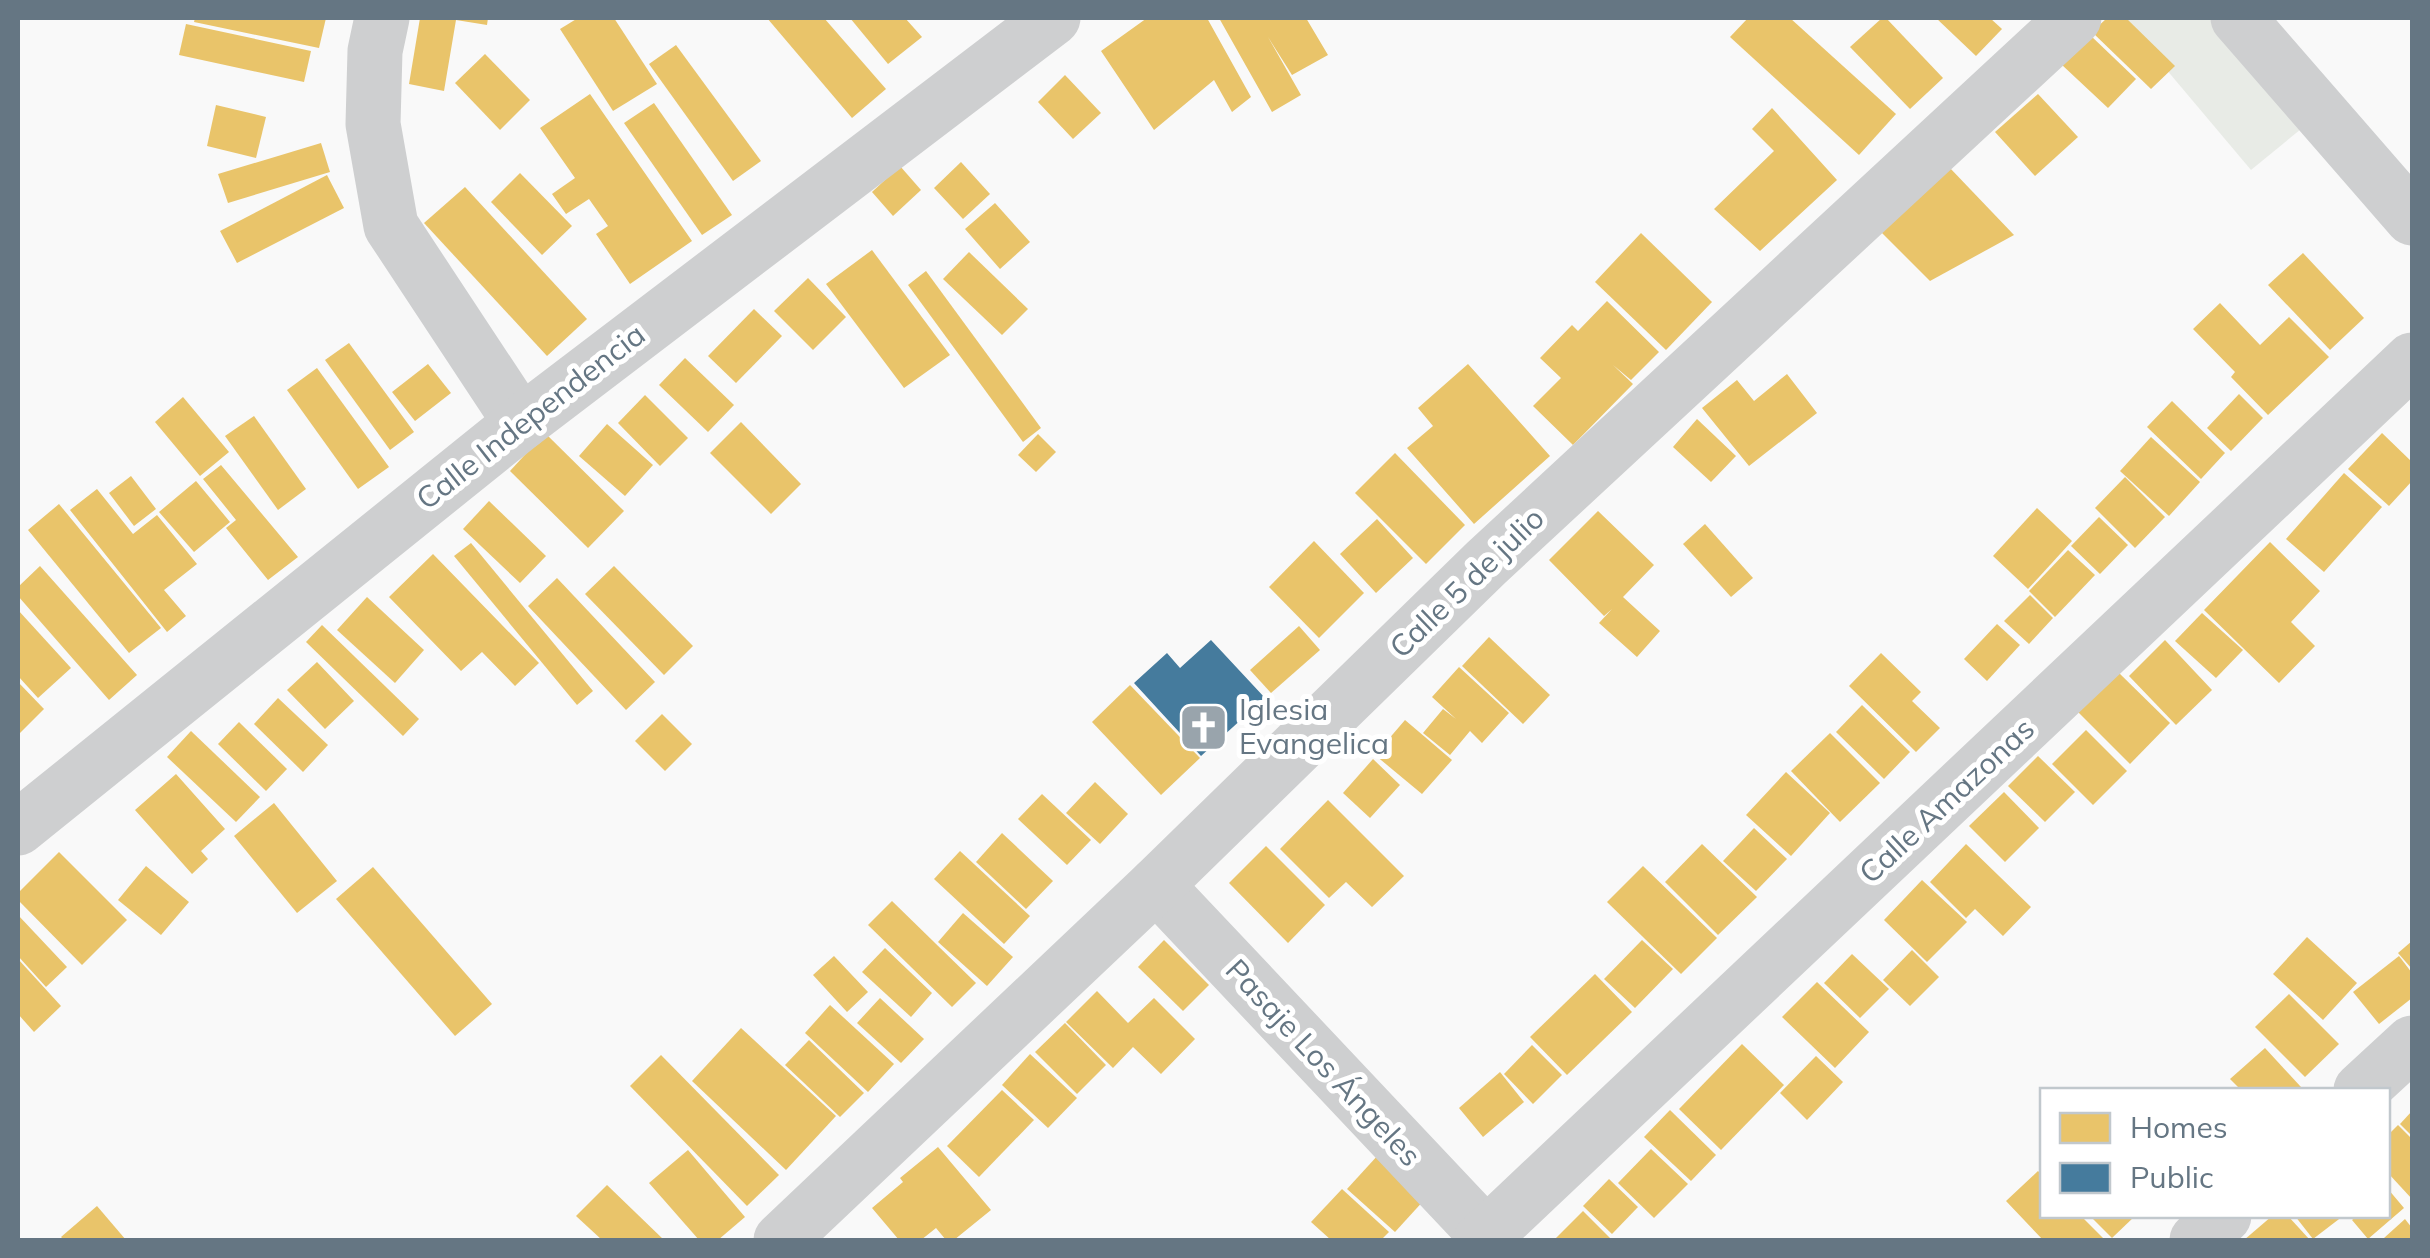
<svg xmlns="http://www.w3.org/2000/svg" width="2430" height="1258" font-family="Mulish,sans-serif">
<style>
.green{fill:#e8ebe6}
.homes{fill:#e9c46a}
.public{fill:#457b9d}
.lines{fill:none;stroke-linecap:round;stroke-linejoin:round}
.street{stroke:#cecfd0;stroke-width:55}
.labels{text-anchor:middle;stroke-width:10;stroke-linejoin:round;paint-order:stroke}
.street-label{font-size:30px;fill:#657683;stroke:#fff}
.poi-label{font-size:30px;fill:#657683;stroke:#fff;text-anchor:start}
</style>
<rect width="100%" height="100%" fill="#f9f9f9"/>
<path class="green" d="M2123 18H2233L2317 116 2251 170Z"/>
<g class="homes">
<path d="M195 18H326L319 48 194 22Z"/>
<path d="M420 18H488L487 25 456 20 444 91 409 84Z"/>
<path d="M578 18H614L657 84 613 111 560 29Z"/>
<path d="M767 18H824L886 89 852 118Z"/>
<path d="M850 18H905L922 37 888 64Z"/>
<path d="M1147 18H1207L1251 97 1232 112 1214 80 1154 130 1101 51Z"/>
<path d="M1219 18H1306L1328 55 1292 75 1268 37 1301 95 1272 112Z"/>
<path d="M1748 18H1790L1896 114 1859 155 1730 37Z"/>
<path d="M1882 18H1886L1943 78 1910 109 1850 47Z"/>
<path d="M1936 18H1990L2002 29 1976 56Z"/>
<path d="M2107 18H2126L2175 66 2151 89 2092 32Z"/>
<path d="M186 24 311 51 304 82 179 55Z"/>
<path d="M2090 35 2136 79 2108 108 2061 64Z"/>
<path d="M676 45 761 161 733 181 649 64Z"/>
<path d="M485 54 530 100 500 130 455 83Z"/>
<path d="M1065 75 1101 113 1073 139 1038 102Z"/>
<path d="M590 94 692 241 630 284 596 234 608 226 589 199 566 214 552 194 575 178 540 128Z"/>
<path d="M2038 94 2078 137 2035 176 1995 132Z"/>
<path d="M654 103 732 215 702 235 624 123Z"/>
<path d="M216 105 266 117 256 158 207 146Z"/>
<path d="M1772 108 1837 180 1760 251 1714 209 1774 151 1752 129Z"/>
<path d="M321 143 330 172 228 203 218 174Z"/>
<path d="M961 162 990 194 963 219 934 188Z"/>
<path d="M900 166 921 190 893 216 872 192Z"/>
<path d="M1949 167 2014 235 1930 281 1881 232Z"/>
<path d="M520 173 572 226 542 255 491 202Z"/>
<path d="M327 175 344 208 237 263 220 231Z"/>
<path d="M465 187 587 319 547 356 424 223Z"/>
<path d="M995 203 1030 242 1000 269 965 229Z"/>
<path d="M1641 233 1712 302 1666 350 1595 282Z"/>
<path d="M872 250 950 355 904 388 826 284Z"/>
<path d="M969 252 1028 309 1002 335 943 279Z"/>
<path d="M2303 253 2364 318 2330 350 2268 285Z"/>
<path d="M926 271 1041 428 1023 442 908 285Z"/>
<path d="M808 278 846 317 813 350 774 311Z"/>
<path d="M1607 301 1659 352 1631 380 1613 365 1633 384 1573 445 1533 406 1561 378 1540 358 1572 325 1578 331Z"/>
<path d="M2220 303 2260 345 2289 317 2329 357 2268 415 2231 377 2235 372 2193 329Z"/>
<path d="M754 309 782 336 736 383 708 356Z"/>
<path d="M349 343 414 432 390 450 325 360Z"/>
<path d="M685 358 734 405 708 432 659 385Z"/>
<path d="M428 364 451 393 415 421 392 392Z"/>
<path d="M1468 364 1550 456 1474 524 1407 448 1433 426 1418 408Z"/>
<path d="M317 368 389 467 358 489 287 390Z"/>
<path d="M1787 374 1817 413 1749 466 1702 408 1737 380 1754 401Z"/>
<path d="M2239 394 2263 418 2231 451 2207 428Z"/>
<path d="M645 395 688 438 660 466 618 423Z"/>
<path d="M183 397 229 452 200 476 155 422Z"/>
<path d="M2172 401 2225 453 2201 479 2147 427Z"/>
<path d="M254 416 306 489 278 510 225 436Z"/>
<path d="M1697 419 1736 456 1711 482 1673 447Z"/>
<path d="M741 422 801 484 771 514 710 453Z"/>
<path d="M607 424 653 465 625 496 579 456Z"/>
<path d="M545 433 624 511 588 548 510 471Z"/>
<path d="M2382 433 2412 462V481L2389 506 2348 469Z"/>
<path d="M1038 434 1056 452 1036 472 1018 455Z"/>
<path d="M2151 437 2200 482 2169 516 2120 471Z"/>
<path d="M1395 453 1465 525 1426 564 1355 493Z"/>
<path d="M221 465 298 557 268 580 226 528 236 520 203 479Z"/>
<path d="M2344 473 2382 507 2324 572 2286 539Z"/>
<path d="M131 476 156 509 134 526 109 493Z"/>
<path d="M2125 477 2165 517 2135 548 2095 508Z"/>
<path d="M196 481 230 522 194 552 159 512Z"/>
<path d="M97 489 133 534 157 515 197 564 164 590 186 616 167 632 70 510Z"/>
<path d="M489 501 546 556 520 583 463 529Z"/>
<path d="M59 504 161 628 129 653 28 530Z"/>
<path d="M2037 508 2072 541 2028 589 1993 556Z"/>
<path d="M1598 511 1654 565 1623 597 1660 631 1637 657 1599 623 1612 609 1604 616 1549 560Z"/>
<path d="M2099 517 2128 545 2100 574 2071 546Z"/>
<path d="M1377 519 1413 558 1376 593 1340 554Z"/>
<path d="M1705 524 1753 578 1731 597 1683 544Z"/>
<path d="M1314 541 1364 593 1319 638 1269 587Z"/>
<path d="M2270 542 2320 591 2291 622 2315 646 2279 683 2204 610Z"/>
<path d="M471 543 593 691 577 705 454 556Z"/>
<path d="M2068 550 2095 575 2055 617 2029 591Z"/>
<path d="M433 554 539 663 515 686 482 652 461 671 389 597Z"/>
<path d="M40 566 137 675 109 700 18 596V587Z"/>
<path d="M614 566 693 646 664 675 585 594Z"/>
<path d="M557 578 655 682 626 710 528 606Z"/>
<path d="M2030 595 2053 618 2029 644 2004 621Z"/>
<path d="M367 597 424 650 395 683 337 630Z"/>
<path d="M18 610 71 668 38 698 18 676Z"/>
<path d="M2202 613 2243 650 2216 678 2175 641Z"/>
<path d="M1997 624 2020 645 1987 681 1964 659Z"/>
<path d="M322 625 419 719 403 736 306 642Z"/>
<path d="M1299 626 1320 650 1271 693 1250 670Z"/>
<path d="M1489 637 1550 695 1523 724 1462 666Z"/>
<path d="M2165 640 2212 690 2176 725 2129 676Z"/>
<path d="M1881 653 1921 692 1912 701 1940 728 1916 752 1849 686Z"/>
<path d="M317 662 354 701 325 729 287 690Z"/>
<path d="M1459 667 1509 713 1482 743 1470 731 1450 755 1423 733 1443 709 1456 719 1432 697Z"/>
<path d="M2118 672 2170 723 2130 764 2077 711Z"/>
<path d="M18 682 44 709 18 735Z"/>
<path d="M1130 685 1200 758 1161 795 1092 722Z"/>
<path d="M278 698 328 745 303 772 254 724Z"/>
<path d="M1862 705 1910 752 1884 779 1836 732Z"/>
<path d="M662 714 692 744 665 771 635 741Z"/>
<path d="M1405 720 1452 760 1422 794 1375 755Z"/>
<path d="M239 722 287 769 266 791 218 744Z"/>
<path d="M2086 730 2127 771 2093 805 2052 764Z"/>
<path d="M191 731 260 797 236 822 167 757Z"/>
<path d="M1830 733 1880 783 1840 822 1791 771Z"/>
<path d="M2038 756 2075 792 2045 822 2008 786Z"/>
<path d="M1373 759 1400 785 1370 818 1343 793Z"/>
<path d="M1786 772 1830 813 1791 856 1746 815Z"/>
<path d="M176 774 225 829 201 851 208 859 192 874 135 810Z"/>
<path d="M1095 782 1128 814 1100 844 1066 813Z"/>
<path d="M2004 792 2039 828 2005 862 1969 826Z"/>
<path d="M1042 794 1091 840 1067 865 1018 819Z"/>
<path d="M1328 800 1404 876 1372 907 1346 882 1329 898 1280 849Z"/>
<path d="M274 803 337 881 297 913 234 836Z"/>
<path d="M1754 828 1787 859 1756 891 1723 861Z"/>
<path d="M1002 833 1053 881 1026 909 976 862Z"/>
<path d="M1702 844 1757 897 1718 935 1665 882Z"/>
<path d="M1966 844 2031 907 2003 936 1975 909 1966 918 1930 882Z"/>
<path d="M1266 846 1325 905 1288 943 1229 883Z"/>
<path d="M960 851 1030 916 1004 944 934 879Z"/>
<path d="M59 852 127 920 82 965 18 900V893Z"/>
<path d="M146 866 189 902 161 935 118 900Z"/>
<path d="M1643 866 1717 938 1681 974 1607 902Z"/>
<path d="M373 867 492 1004 455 1036 336 899Z"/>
<path d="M1922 880 1967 922 1927 962 1884 920Z"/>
<path d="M892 901 976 983 952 1007 868 925Z"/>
<path d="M963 913 1013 957 987 986 938 942Z"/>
<path d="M18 915 67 967 46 987 18 956Z"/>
<path d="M2307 937 2357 983 2323 1020 2273 974Z"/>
<path d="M1164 940 1209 985 1183 1011 1138 967Z"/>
<path d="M1642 940 1673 969 1635 1008 1604 979Z"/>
<path d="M2412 941V969L2398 953Z"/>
<path d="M885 948 932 993 911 1017 862 972Z"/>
<path d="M1912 950 1939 977 1910 1006 1883 980Z"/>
<path d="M1852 954 1889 989 1860 1018 1824 983Z"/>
<path d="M834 956 868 992 847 1012 813 975Z"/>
<path d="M2399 956 2412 973V998L2379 1024 2353 992Z"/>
<path d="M18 959 61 1006 34 1032 18 1014Z"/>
<path d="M1595 974 1632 1012 1567 1075 1530 1037Z"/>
<path d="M1817 982 1869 1032 1835 1068 1782 1017Z"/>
<path d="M1097 991 1128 1023 1154 998 1195 1039 1161 1074 1133 1047 1113 1068 1066 1022Z"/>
<path d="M2289 994 2339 1044 2305 1077 2255 1027Z"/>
<path d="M880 998 924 1039 901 1063 857 1023Z"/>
<path d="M830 1005 894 1064 868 1092 805 1033Z"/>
<path d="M1065 1023 1106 1065 1077 1094 1035 1052Z"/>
<path d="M741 1028 836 1116 786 1170 692 1081Z"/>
<path d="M809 1040 864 1093 840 1117 785 1065Z"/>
<path d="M1742 1044 1784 1085 1721 1150 1679 1109Z"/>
<path d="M1532 1045 1562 1075 1533 1104 1504 1074Z"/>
<path d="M2265 1048 2301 1087 2297 1090H2241L2230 1079Z"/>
<path d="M1030 1054 1077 1098 1048 1128 1002 1085Z"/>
<path d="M661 1055 779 1175 747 1206 630 1086Z"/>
<path d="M1816 1056 1843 1082 1807 1120 1780 1093Z"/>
<path d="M1500 1072 1524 1102 1483 1137 1459 1108Z"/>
<path d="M1002 1090 1034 1120 979 1177 947 1146Z"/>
<path d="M1670 1110 1716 1155 1691 1181 1644 1137Z"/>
<path d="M2412 1111V1136L2400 1124Z"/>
<path d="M2398 1125 2412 1139V1199L2388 1173V1135Z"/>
<path d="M938 1147 991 1210 954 1240H946L936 1228 921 1240H899L872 1208 903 1182 900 1178Z"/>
<path d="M1651 1149 1688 1184 1654 1218 1618 1183Z"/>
<path d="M688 1150 745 1217 718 1240H699L649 1183Z"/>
<path d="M1379 1154 1426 1198 1395 1232 1347 1189Z"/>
<path d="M2038 1171 2042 1175V1216H2081L2105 1240H2043L2006 1201Z"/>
<path d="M1609 1179 1638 1207 1612 1234 1583 1206Z"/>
<path d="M607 1185 664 1240H602L576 1216Z"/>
<path d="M1342 1189 1389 1232 1381 1240H1331L1311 1222Z"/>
<path d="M2388 1189 2404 1208 2368 1239 2352 1220 2357 1216H2388Z"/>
<path d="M97 1206 126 1240H64L61 1237Z"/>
<path d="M1583 1211 1612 1240H1554Z"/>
<path d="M2090 1216H2135L2112 1238Z"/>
<path d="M2272 1216H2288L2310 1240H2244Z"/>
<path d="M2295 1216H2343L2313 1239Z"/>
<path d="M2405 1219 2412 1228V1240H2386L2384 1238Z"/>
</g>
<path class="public" d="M1211 640 1265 698 1201 756 1134 683 1167 653 1180 668Z"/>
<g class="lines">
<g class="street">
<path d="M382 18 375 51 373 124 391 226 521 423"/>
<path d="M2238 18 2412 218"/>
<path d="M18 828 521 423 1053 18"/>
<path d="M1156 885 1491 1240"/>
<path d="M2361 1090 2412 1043"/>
<path d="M781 1240 1156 885 1486 563 2074 18"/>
<path d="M1481 1240 2412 360"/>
<path d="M2197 1240 2224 1216"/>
</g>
</g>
<defs>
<symbol id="church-square" viewBox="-11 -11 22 22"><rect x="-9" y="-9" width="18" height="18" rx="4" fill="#99a4ac" stroke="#fff"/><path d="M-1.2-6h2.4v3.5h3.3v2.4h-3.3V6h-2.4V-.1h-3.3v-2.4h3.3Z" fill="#fff"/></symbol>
</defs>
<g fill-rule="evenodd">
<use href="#church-square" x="1176" y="700" width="55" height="55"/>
</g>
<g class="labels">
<g class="street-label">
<text transform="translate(531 417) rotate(-38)" y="10">Calle Independencia</text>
<text transform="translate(1467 583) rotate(-44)" y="10">Calle 5 de julio</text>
<text transform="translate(1947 801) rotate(-43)" y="10">Calle Amazonas</text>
<text transform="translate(1323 1063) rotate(47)" y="10">Pasaje Los Ángeles</text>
</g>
<g class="poi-label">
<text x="1239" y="720">Iglesia<tspan x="1239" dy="34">Evangelica</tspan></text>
</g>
</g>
<rect width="2430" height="1258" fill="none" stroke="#657683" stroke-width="40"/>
<rect x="2040" y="1088" width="350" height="130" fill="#ffffff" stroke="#c1c8cd" stroke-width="2.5"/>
<rect x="2060" y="1113" width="50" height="30" fill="#e9c46a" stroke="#c1c8cd" stroke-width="2.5"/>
<text x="2130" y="1138" font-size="30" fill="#657683">Homes</text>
<rect x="2060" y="1163" width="50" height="30" fill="#457b9d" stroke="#c1c8cd" stroke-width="2.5"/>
<text x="2130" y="1188" font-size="30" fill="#657683">Public</text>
</svg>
